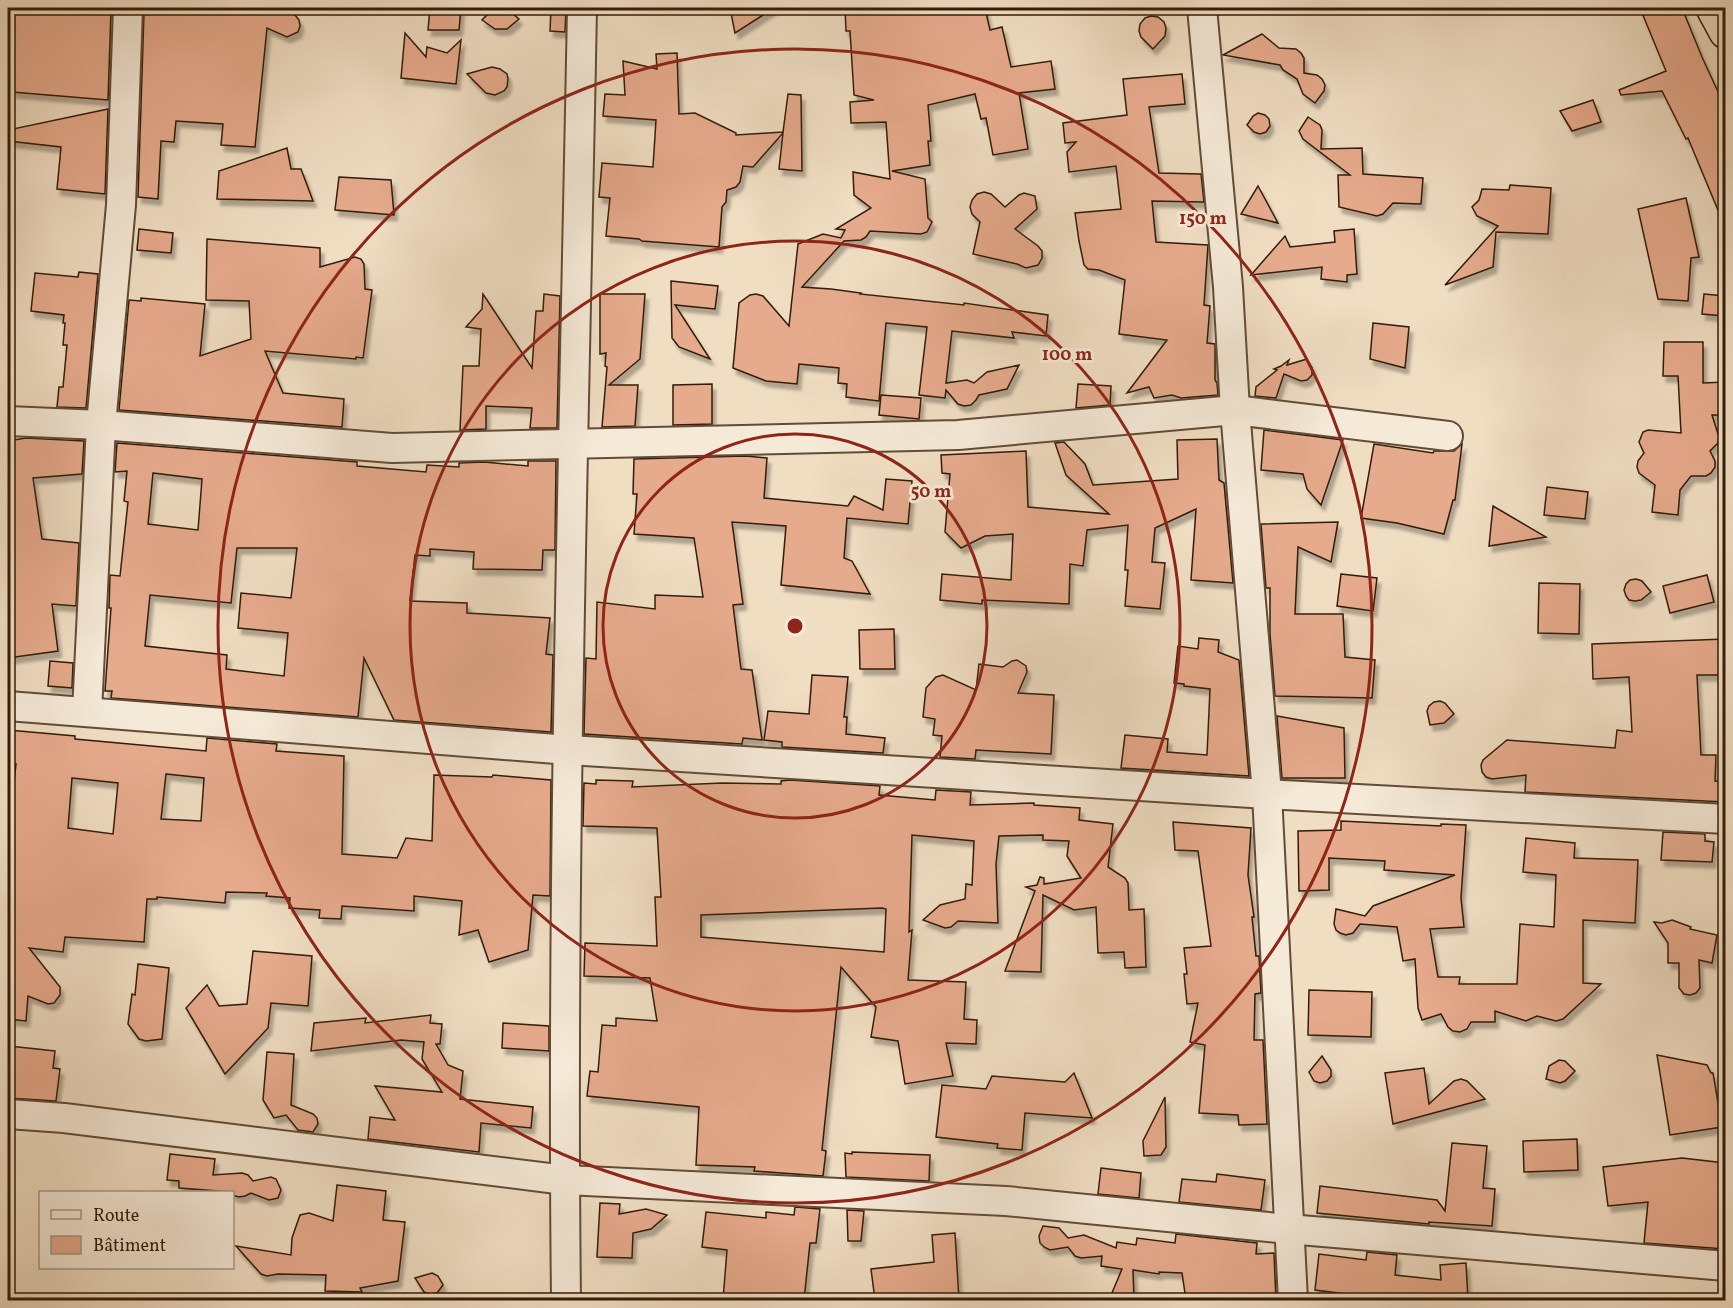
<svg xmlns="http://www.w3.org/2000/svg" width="1733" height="1308" font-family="Vollkorn,serif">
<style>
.building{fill:#e6aa8c;stroke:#321c08;stroke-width:1.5;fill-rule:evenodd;filter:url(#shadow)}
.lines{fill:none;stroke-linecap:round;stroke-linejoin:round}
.minor-casing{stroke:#624c37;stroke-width:32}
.trunk-casing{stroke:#321c08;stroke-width:36}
.minor{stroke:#f5ead8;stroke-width:28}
.trunk{stroke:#f0dec3;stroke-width:33}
.ring{fill:none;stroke:#8f2418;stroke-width:3}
.centre{fill:#8f2418;stroke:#f5ead8;stroke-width:3}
.ring-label{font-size:18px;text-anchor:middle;font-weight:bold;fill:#8f2418;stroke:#f5ead8;stroke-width:6;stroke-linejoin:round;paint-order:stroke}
</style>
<defs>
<filter id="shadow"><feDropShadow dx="3.5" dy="6" stdDeviation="1.5" flood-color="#0004"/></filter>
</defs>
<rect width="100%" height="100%" fill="#f0dec3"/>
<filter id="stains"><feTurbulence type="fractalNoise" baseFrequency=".00333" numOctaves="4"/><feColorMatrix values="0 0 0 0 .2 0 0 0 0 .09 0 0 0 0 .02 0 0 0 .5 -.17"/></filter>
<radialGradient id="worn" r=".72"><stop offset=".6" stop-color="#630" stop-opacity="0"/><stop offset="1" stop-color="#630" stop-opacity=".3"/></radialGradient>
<g class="building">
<path d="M8 8 55 10V8H90L111 10 108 100 12 92 13 84H8Z"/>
<path d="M157 8H277L295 15 299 20 300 26 298 32 287 37 267 28 255 147 221 145 223 124 176 121 174 142 161 141 158 199 138 197 144 13 155 14Z"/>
<path d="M430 8H461L459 30H428Z"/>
<path d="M494 8H506L519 19 507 29H495L482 20Z"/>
<path d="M551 8H566L565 32 550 31Z"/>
<path d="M730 8H774L735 33Z"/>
<path d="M845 8H985L990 30 1002 27 1011 67 1051 61 1055 89 1019 93 1028 149 993 155 986 118 981 119 975 94 928 105 931 141H928L930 165 892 171 925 179 928 218 932 222 927 232 921 234 870 231 866 237 861 240 844 241 802 287 831 289 861 293 860 294 964 305V303L1048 315 1046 336 1012 332 1014 338 952 331 946 383 967 380 974 383 987 372 1019 365 1007 389 979 395 976 400 971 405 964 406 958 404 946 390 945 398 919 395 927 327 886 323 879 401 846 397 847 384 838 383 839 368 799 364 797 384 766 381 733 368 739 303 750 295 756 294 763 296 789 326 798 244 823 234 841 238 845 230 836 229 871 208 854 195 853 172 890 179 886 122 851 123 850 102 874 100 854 95 850 31H846Z"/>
<path d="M1640 8H1682L1702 57 1725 107V227L1688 138 1686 139 1662 91 1621 95 1619 90 1666 71Z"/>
<path d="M1151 16 1158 17 1164 22 1166 28 1165 36 1153 49 1141 37 1139 31 1140 24 1145 18Z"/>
<path d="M405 33 426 57 427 47 447 53 461 40 456 84 401 78Z"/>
<path d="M1262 34 1279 48 1296 49 1301 53 1304 58V73L1317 75 1322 79 1325 85 1324 91 1315 103 1303 94 1297 79 1283 70 1280 65 1223 55Z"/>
<path d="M677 53 679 114 695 113 736 133V135L783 132 788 94 801 95 802 171 779 169 783 133 753 167 743 166 740 182 736 187 727 190 726 202 722 207 719 247 642 241 639 239 606 236 610 198 599 197 602 163 653 167 656 120 603 116 605 94 625 95 623 61 657 69 656 54Z"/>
<path d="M492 67 500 69 507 74 508 79 507 87 504 91 495 95 486 93 467 74Z"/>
<path d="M1182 74 1185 104 1149 107 1159 173 1201 174 1204 202 1152 201 1156 242 1208 245 1204 305 1210 306 1207 343 1215 344V380L1217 383 1218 395 1181 398 1172 395 1154 398 1149 387 1127 393 1167 340 1119 334 1125 280 1099 270 1088 269 1084 265 1079 241 1075 213 1121 209 1116 166 1069 172 1067 152 1076 142 1065 143 1063 123 1127 115 1123 79Z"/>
<path d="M1593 100 1601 122 1572 131 1560 111Z"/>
<path d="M108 109 105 194 57 189 61 147 8 141V130Z"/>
<path d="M1258 113 1265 115 1269 119 1270 126 1266 132 1260 134 1254 132 1247 125 1253 116Z"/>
<path d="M1308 117 1320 125 1322 130 1321 149 1362 148 1363 174 1423 178 1421 204 1393 203 1383 214 1377 216 1339 207 1338 175H1350L1303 139 1299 131Z"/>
<path d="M287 148 291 169H301L313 201 217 199 219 171Z"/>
<path d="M339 177 391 180 394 215 335 210Z"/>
<path d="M1510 185 1551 188 1548 234 1496 232 1493 267 1445 285 1498 226 1477 216 1472 207 1479 200 1482 189 1509 190Z"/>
<path d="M1258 186 1278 223 1241 214Z"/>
<path d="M984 192 991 194 1005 207 1019 195 1024 193 1035 196 1037 209 1015 229 1038 246 1042 251V258L1038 265 1026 268 1017 264 973 254 980 222 972 214 970 207 972 200 977 194Z"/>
<path d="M1686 198 1699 257 1691 258 1688 301 1658 299 1638 209Z"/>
<path d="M139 229 173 233 171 253 137 250Z"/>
<path d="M1354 229 1357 274 1347 275V282L1321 279 1322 267 1251 275 1285 236 1290 247 1335 242 1334 231Z"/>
<path d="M207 239 320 248V267L355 257 361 259 364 264 365 289 372 290 363 358 356 357V359L265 351 283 393 344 399 342 427 119 410 129 300 141 301V298L205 304 200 356 251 339 249 301 206 300Z"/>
<path d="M79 272 98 274 86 408 57 407 59 387H63L67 345H63L65 323H63L64 315 31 311 35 273 78 277Z"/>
<path d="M671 281 718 286 715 309 675 305 710 359 679 347 672 338Z"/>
<path d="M483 294 532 368 536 311H543L544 294 560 296 557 428H530L532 408 486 406V429L460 430 463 366H479L481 329 466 327 482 309Z"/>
<path d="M600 294H645L640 359 609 385H638L635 426 602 427 607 367 605 366 606 353 600 354Z"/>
<path d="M1704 294 1725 296V316L1702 314Z"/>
<path d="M1373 323 1409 327 1405 368 1370 359Z"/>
<path d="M1664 342H1703V383L1725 382V415H1712L1719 437 1718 443 1710 451 1715 461V467L1711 473 1706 476H1691L1680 490 1678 515 1652 512 1655 485 1639 473 1637 467 1638 461 1644 453 1639 442 1643 432 1648 430 1681 433 1678 376H1663Z"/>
<path d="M1307 359 1312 368V375L1307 380 1301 381 1284 374 1276 398 1255 396 1256 387 1277 370 1274 369 1281 366 1289 360 1287 365Z"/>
<path d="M712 384V424L673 425V385Z"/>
<path d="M1078 384 1111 386 1110 405 1076 408Z"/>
<path d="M881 395 921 398 919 419 879 415Z"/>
<path d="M1264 430 1343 440 1321 505 1307 489 1303 474 1261 470Z"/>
<path d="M26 438 84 441 82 474 33 478 42 539 79 543 76 606 52 604 58 651 8 658V441Z"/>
<path d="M1217 439 1219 480 1224 483 1233 583 1191 580 1196 509 1155 528 1152 562 1165 563 1160 609 1125 606 1128 570H1125L1128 525 1087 530 1083 566 1070 564 1069 604 982 600V604L940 600 942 574 1011 580 1013 534 985 536 961 548 945 532 950 474 942 473 941 455 1026 451 1028 507 1109 514 1066 475 1055 443 1064 442 1085 464 1093 485 1178 479 1177 440Z"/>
<path d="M117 443 357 462V466L426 472 427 465 459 467V463L484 462 528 466V461H556L555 550H543L542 570 473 569 474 552 430 549V556L415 555 410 601 467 603V613L550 618 546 654 553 655 551 732 394 720 364 658 358 717 111 698 112 691H105L111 608H109L110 575 120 576 128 502 124 501 127 471 115 472ZM153 473 202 479 198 530 148 524ZM237 548H297L291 598 241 593 238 628 288 633 284 676 226 669 227 655 145 646 150 595 231 603Z"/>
<path d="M1374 444 1433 453 1434 451H1454L1462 444 1455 500H1453L1444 534 1397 523 1361 518Z"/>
<path d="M746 456 767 458 764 498 848 506 854 496 883 510 886 479 912 481 908 524 847 518 844 558 852 561 870 594 781 585 786 526 732 522 743 604 733 605 741 669 752 670 762 740 743 738 742 744 584 734 586 658 596 659 597 602 655 609V595L703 597 694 538 634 534 637 494H633L634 459Z"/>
<path d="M1547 487 1588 492 1585 519 1544 515Z"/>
<path d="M1493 506 1546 537 1489 546Z"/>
<path d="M1338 522 1331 562 1298 547 1295 614H1343L1345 657 1375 660 1372 698 1275 696 1270 634V588H1266L1261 524Z"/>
<path d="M1341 574 1377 578 1373 611 1337 606Z"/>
<path d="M1707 575 1714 602 1670 613 1663 586Z"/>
<path d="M1636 579 1642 581 1651 592 1641 600 1635 601 1629 600 1626 596 1624 590 1626 584 1630 580Z"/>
<path d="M1539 583 1580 584 1579 634 1538 633Z"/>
<path d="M894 629 895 669H860L859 630Z"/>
<path d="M1199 638 1219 640 1218 652 1239 660 1249 776 1121 768 1125 735 1168 739 1167 752 1207 755 1210 689 1184 686V684L1174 683 1178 646 1198 649Z"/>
<path d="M1725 639V675H1697L1701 755H1716L1715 781 1725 782V802L1525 792 1526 775 1492 779 1486 777 1482 772 1481 765 1483 760 1507 740 1615 748 1617 730 1632 732 1629 677 1593 679 1592 644Z"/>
<path d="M1017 660 1026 666 1027 672 1018 693 1054 695 1051 754 976 750 975 759 940 757 942 736 933 735 935 719 923 717 926 688 936 677 943 675 976 690 979 664 1003 667 1012 661Z"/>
<path d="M50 661 73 663 72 688 48 686Z"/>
<path d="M812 675 848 677 844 717H847L846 734 885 738 883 753 782 747V742L764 740 768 711 809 714Z"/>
<path d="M1440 701 1445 703 1454 714 1444 723 1430 725 1427 711 1429 706 1434 702Z"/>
<path d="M1277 716 1344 728 1345 778H1282Z"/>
<path d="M8 730 75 736V739L206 751 207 738 277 744 276 751 344 756 342 854 397 858 406 838 432 841 434 775 492 777 493 775 551 780 550 896 533 895 528 950 489 962 478 930 459 935 462 901 414 896V911L342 906 341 919 319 918 320 910 289 908 290 898 266 896 267 893 226 892 225 903 157 897V899H147L144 942 65 937 63 952 29 948 60 987V995L54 1003 48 1004 28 996 26 1021 8 1019V836L16 764 8 763ZM166 774 204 778 201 821 161 819ZM72 778 118 783 113 834 68 828Z"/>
<path d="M596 780 633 781 632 787 722 783 781 784V781L790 780 880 786 879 795 935 800 936 790 971 792 970 805 1034 803V805L1080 808 1079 820 1113 824 1108 867 1125 878 1128 883 1129 910 1144 909 1146 967 1125 968 1124 952 1098 953 1096 907 1074 910 1043 895 1041 972 1005 971 1035 891 1026 887 1037 885 1040 877 1044 878V884L1081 878 1067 856 1069 841 1043 840V835L999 836 996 864 998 923 958 921 951 927 945 928 923 920 940 905 965 899 966 884 972 885 974 841 912 835 909 932 912 930 908 980 966 982 964 1019 977 1020 976 1044 946 1043 953 1076 905 1084 898 1041 871 1037 876 1007 841 967 822 1150 826 1151 823 1176 754 1171 755 1167 696 1165 699 1107 587 1096 590 1071 598 1072 602 1025 616 1026V1018L657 1021 650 978 584 976 585 943 657 946 655 897H661L657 828 583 826 584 783 596 784ZM882 908 886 909 884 952 701 937V915Z"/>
<path d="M1341 821 1441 826V824L1466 825 1461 898 1464 927 1430 929 1438 977H1460L1459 984H1517L1520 924 1554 927 1556 875 1523 872 1526 838 1575 843 1574 858 1638 860 1635 923 1583 920V983L1601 984 1563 1019 1556 1021 1537 1016 1526 1021 1495 1011V1022H1471L1467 1029 1460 1032 1453 1031 1448 1027 1441 1014 1422 1020 1418 1008 1415 959 1403 961 1397 927 1360 924 1353 933 1346 935 1340 933 1336 930 1334 924 1336 909 1365 916 1373 906 1455 875 1384 870 1385 861 1329 858V890L1299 891 1298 831 1341 830Z"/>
<path d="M1173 822 1251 828 1248 875 1254 917H1252L1256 956H1259L1261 993 1255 994 1254 1040H1263L1267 1124 1239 1125 1238 1115 1199 1113 1205 1045 1190 1042 1198 1003 1187 1004 1184 974H1187L1184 948 1211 946 1198 851 1175 850Z"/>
<path d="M1663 832 1705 834V841L1714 842 1712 862 1661 860Z"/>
<path d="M1672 920 1691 927 1690 929 1717 935 1712 963 1699 960 1700 988 1696 993 1690 995 1684 994 1679 988V963H1668V943L1654 922 1662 923Z"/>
<path d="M253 951 312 956 308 1006 271 1003 268 1028 225 1074 186 1008 207 985 219 1006 247 1004Z"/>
<path d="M138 964 169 968 162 1039 146 1041 139 1039 128 1024 132 994 135 995Z"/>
<path d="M1309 990 1372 992 1371 1037 1308 1035Z"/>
<path d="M431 1015 430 1023 442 1024 440 1044H436L448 1065 463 1071 460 1099 533 1107 531 1128 481 1123 479 1152 368 1139 370 1117 395 1120 375 1086 442 1092 422 1059 424 1042 401 1040 311 1051 314 1023 366 1018 365 1023Z"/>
<path d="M503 1023 549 1026V1051L502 1048Z"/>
<path d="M9 1046 55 1051 53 1068 60 1069 56 1101 8 1098Z"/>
<path d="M267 1052 294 1054 291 1105 313 1114 317 1118 318 1124 313 1132 298 1130 286 1115 274 1118 263 1100Z"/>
<path d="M1657 1055 1707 1065 1711 1073H1713L1722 1127 1670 1135Z"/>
<path d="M1322 1056 1331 1070V1076L1327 1081 1320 1083 1314 1081 1309 1072Z"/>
<path d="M1559 1060 1565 1061 1575 1071 1565 1081 1560 1083 1546 1079 1549 1066Z"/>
<path d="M1424 1068 1429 1104 1454 1081 1461 1079 1467 1081 1485 1099 1393 1124 1385 1073Z"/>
<path d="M1074 1073 1092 1118 1025 1113 1022 1150 997 1148 998 1144 936 1137 942 1085 986 1089 992 1076 1065 1082Z"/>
<path d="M1165 1097 1166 1147 1161 1155 1144 1156 1143 1141Z"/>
<path d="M1577 1139 1578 1170 1524 1172 1523 1141Z"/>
<path d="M1452 1143 1487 1146 1483 1188 1495 1189 1492 1226 1429 1222V1224L1317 1213 1320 1186 1437 1200 1445 1211Z"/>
<path d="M852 1152 930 1155 929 1181 846 1177 845 1153 852 1154Z"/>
<path d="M170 1154 215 1159 213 1175 242 1173 248 1175 253 1181 271 1177 276 1179 281 1190 278 1198 269 1200 251 1193 245 1196 239 1197 232 1195V1192L179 1188V1181L167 1180Z"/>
<path d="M1682 1158 1725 1163V1249L1644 1243 1648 1202 1608 1206 1603 1167Z"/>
<path d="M1101 1168 1141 1173 1139 1198 1098 1194Z"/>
<path d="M1217 1174 1265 1180 1261 1210 1179 1202 1182 1179 1216 1182Z"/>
<path d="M337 1185 386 1191 383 1220 405 1222 398 1281 360 1288 362 1292 325 1291 326 1275 278 1274 267 1276 261 1274 236 1246 291 1255 292 1238 300 1215 309 1213 333 1221Z"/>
<path d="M600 1203 620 1204 619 1214 646 1209 667 1215 651 1229 633 1233 632 1258 597 1257Z"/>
<path d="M795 1207 820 1209 816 1243H810L804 1300 782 1297V1300H723L727 1250 702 1247 706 1212 766 1218V1212L794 1215Z"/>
<path d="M847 1210 864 1211 861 1241H848Z"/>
<path d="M1043 1226 1059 1228 1068 1238 1084 1235 1116 1248 1117 1242 1136 1245 1137 1238 1175 1243 1176 1234 1257 1243 1256 1254 1274 1253 1276 1300H1186L1182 1273 1159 1272V1274L1133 1270 1134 1300H1109L1122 1269 1101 1266 1102 1256 1081 1258 1075 1256 1068 1247 1050 1250 1044 1247 1040 1243 1039 1236Z"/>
<path d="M955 1233 959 1300H875L871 1269 934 1262 932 1235Z"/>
<path d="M1367 1252 1397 1255 1395 1275 1441 1280 1440 1265 1466 1263 1468 1300H1362V1296L1315 1290 1319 1254 1366 1260Z"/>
<path d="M432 1273 438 1276 443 1285 437 1293 430 1294 424 1292 415 1278Z"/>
</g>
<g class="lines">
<defs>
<g id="minor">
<path d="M1202 8 1228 287 1235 410 1267 794 1293 1300"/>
<path d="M8 421 101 425 392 448 958 435 1235 410 1448 436"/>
<path d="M8 706 569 750 1267 794 1726 819"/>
<path d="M87 712 101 425 121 205 128 8"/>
<path d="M8 1114 64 1118 565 1180 1006 1201 1288 1229 1726 1266"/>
<path d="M566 1300C561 870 574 438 582 8"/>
</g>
<path id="trunk" d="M1713 8 1726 32"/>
</defs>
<use href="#minor" class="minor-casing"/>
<use href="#trunk" class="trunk-casing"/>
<use href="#minor" class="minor"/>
<use href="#trunk" class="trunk"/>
</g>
<g class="ring">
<circle cx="795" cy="626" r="192"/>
<circle cx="795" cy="626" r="385"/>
<circle cx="795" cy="626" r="577"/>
</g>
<circle cx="795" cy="626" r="9" class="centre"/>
<g class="ring-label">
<text x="1203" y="224">150 m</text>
<text x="1067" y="360">100 m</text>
<text x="931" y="497">50 m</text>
</g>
<rect width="1733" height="1308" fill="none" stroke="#f0dec3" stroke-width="30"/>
<rect x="9" y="9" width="1715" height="1290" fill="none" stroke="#321c08" stroke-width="3"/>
<rect x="15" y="15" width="1703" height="1278" fill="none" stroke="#321c08" stroke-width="1.5"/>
<rect x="39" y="1191" width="195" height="78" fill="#f5ead8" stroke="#a79885" stroke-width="1.5"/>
<rect x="51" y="1210" width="30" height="9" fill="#f5ead8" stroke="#a79885" stroke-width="1.5"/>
<text x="93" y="1221" font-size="18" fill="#321c08">Route</text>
<rect x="51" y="1236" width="30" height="18" fill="#e6aa8c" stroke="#a79885" stroke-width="1.5"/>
<text x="93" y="1251" font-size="18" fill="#321c08">Bâtiment</text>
<rect width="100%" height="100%" filter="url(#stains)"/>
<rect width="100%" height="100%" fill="url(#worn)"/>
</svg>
